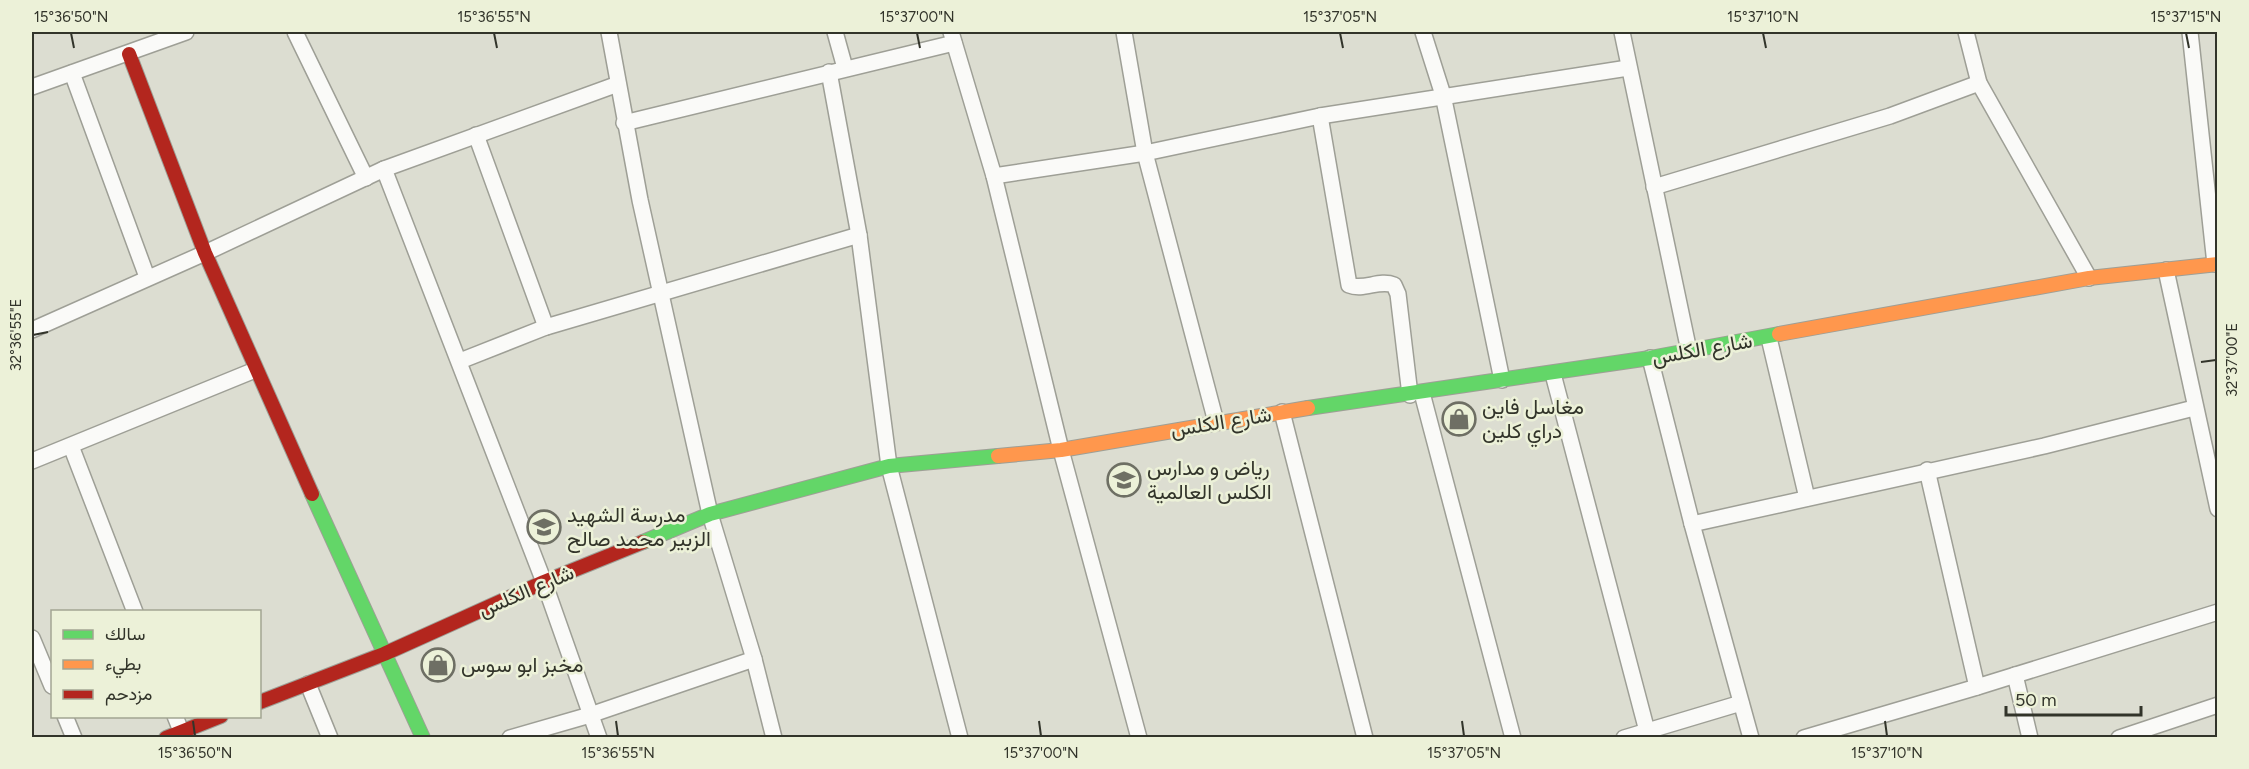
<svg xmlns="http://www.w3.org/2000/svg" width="2249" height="769" font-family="Figtree,Vazirmatn,sans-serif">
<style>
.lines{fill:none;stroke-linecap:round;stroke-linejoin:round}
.street-casing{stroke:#9e9f96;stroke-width:18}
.fast-casing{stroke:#9e9f96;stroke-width:16}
.slow-casing{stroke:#9e9f96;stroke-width:16}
.jam-casing{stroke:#9e9f96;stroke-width:16}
.street{stroke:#fafaf8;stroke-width:15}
.fast{stroke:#63d668;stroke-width:14}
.slow{stroke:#ff974d;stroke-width:14}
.jam{stroke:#b3261e;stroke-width:14}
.ticks{fill:none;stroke:#32342a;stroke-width:2}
.labels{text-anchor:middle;stroke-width:5;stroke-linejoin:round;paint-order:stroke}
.street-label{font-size:21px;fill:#32342a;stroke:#ecf1d8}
.poi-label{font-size:21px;fill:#32342a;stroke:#ecf1d8;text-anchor:start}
.neatline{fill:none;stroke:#32342a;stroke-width:2}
.ticks-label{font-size:15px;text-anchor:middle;fill:#32342a}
</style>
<rect width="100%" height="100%" fill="#dcddd1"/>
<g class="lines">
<defs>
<g id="street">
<path d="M295 32 366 178"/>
<path d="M609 32 640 200 710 514 754 659 774 738"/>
<path d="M835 32 845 68"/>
<path d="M951 32 994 176 1061 450 1139 738"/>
<path d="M1124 32 1145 153 1216 422"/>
<path d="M1423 32 1443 95 1502 380"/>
<path d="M1622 32 1689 351"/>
<path d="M1966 32 1979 83 2089 278"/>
<path d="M2190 32 2215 264"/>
<path d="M829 72 859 235 889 466 960 738"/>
<path d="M72 73 147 277"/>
<path d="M32 87 186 32"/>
<path d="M1320 116 1349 285C1364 291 1379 279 1394 285L1398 294 1410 395"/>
<path d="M624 123 954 43"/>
<path d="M476 135 546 327"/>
<path d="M384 169 544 582 599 738"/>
<path d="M994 176 1145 153 1320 116 1628 68"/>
<path d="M1654 187 1890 116 1979 83"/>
<path d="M2166 270 2218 509"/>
<path d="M32 330 205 253 384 169 618 84"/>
<path d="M1769 338 1807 498"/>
<path d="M1650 358 1692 524 1751 738"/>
<path d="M460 361 546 327 859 235"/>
<path d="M1553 374 1647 731"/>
<path d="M1422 393 1513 738"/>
<path d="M1282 412 1365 738"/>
<path d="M71 446 135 612"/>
<path d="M32 461 255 370"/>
<path d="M1927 470 1977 687"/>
<path d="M1692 524 2044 446 2194 408"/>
<path d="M32 638 52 686"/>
<path d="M2015 675 2030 738"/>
<path d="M308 684 330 738"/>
<path d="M65 716 74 738"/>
<path d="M175 716 181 731"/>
<path d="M510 738 590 715 754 659"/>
<path d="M1624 738 1741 703"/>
<path d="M1804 738 1977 687 2218 612"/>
<path d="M2119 738 2218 705"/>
</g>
<g id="fast">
<path d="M1308 408 1650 358 1779 334"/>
<path d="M312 494 423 738"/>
<path d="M643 542 710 514 889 466 998 456"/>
</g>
<g id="slow">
<path d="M1779 334 2089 278 2218 264"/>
<path d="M998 456 1061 450 1308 408"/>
</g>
<g id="jam">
<path d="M129 54 205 253 312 494"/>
<path d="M260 702 384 654 544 582 643 542"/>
<path d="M166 738 221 716"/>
</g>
</defs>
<use href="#street" class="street-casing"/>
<use href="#fast" class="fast-casing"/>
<use href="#slow" class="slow-casing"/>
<use href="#jam" class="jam-casing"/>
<use href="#street" class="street"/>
<use href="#fast" class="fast"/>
<use href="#slow" class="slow"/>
<use href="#jam" class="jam"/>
</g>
<path class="ticks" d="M71 33 74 48M494 33 497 48M917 33 920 48M1340 33 1343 48M1763 33 1766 48M2186 33 2189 48M33 335 48 332M2201 362 2216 360M193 721 195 736M616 721 618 736M1039 721 1041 736M1462 721 1464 736M1885 721 1887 736"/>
<defs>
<symbol id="shop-ring" viewBox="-11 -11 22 22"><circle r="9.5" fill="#ecf1d8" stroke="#6e6f64" stroke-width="1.5"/><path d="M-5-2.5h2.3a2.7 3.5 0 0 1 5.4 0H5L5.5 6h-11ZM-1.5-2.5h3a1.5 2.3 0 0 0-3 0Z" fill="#6e6f64"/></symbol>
<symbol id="school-ring" viewBox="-11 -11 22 22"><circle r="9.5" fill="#ecf1d8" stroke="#6e6f64" stroke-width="1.5"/><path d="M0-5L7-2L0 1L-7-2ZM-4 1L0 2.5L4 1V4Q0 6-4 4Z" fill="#6e6f64"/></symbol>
</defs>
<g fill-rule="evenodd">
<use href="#shop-ring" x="1440" y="400" width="38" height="38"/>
<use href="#school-ring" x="1105" y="461" width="38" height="38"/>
<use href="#school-ring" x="525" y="508" width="38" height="38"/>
<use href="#shop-ring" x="419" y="646" width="38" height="38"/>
</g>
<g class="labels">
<g class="street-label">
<text transform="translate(1702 349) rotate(-10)" y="7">شارع الكلس</text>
<text transform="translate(1221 422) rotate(-9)" y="7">شارع الكلس</text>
<text transform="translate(526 591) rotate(-23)" y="7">شارع الكلس</text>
</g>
<g class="poi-label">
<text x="1482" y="414">مغاسل فاين<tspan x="1482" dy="24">دراي كلين</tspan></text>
<text x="1147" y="475">رياض و مدارس<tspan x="1147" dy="24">الكلس العالمية</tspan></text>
<text x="567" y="522">مدرسة الشهيد<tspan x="567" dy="24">الزبير محمد صالح</tspan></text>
<text x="461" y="672">مخبز ابو سوس</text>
</g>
</g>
<rect width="2249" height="769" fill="none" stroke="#ecf1d8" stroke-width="66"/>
<rect x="51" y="610" width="210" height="108" fill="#ecf1d8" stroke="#a2a592" stroke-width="1.5"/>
<rect x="63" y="630" width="30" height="9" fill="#63d668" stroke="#a2a592" stroke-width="1.5"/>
<text x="105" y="640" font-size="18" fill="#32342a">سالك</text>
<rect x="63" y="660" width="30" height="9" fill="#ff974d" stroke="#a2a592" stroke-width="1.5"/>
<text x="105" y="670" font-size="18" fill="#32342a">بطيء</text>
<rect x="63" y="690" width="30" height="9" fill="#b3261e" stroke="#a2a592" stroke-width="1.5"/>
<text x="105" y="700" font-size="18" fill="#32342a">مزدحم</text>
<path d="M2006 706v9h135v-9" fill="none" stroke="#32342a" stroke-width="3"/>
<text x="2015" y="706" font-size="18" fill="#32342a" stroke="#ecf1d8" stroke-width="4.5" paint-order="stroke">50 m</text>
<rect x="33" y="33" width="2183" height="703" class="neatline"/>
<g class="ticks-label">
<text x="71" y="22">15°36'50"N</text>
<text x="494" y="22">15°36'55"N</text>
<text x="917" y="22">15°37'00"N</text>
<text x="1340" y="22">15°37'05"N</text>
<text x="1763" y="22">15°37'10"N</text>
<text x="2186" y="22">15°37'15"N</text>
<text transform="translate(16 335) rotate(-90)" y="5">32°36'55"E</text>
<text transform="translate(2232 360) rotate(-90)" y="5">32°37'00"E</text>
<text x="195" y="758">15°36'50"N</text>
<text x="618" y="758">15°36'55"N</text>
<text x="1041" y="758">15°37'00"N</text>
<text x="1464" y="758">15°37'05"N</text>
<text x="1887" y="758">15°37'10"N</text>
</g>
</svg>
